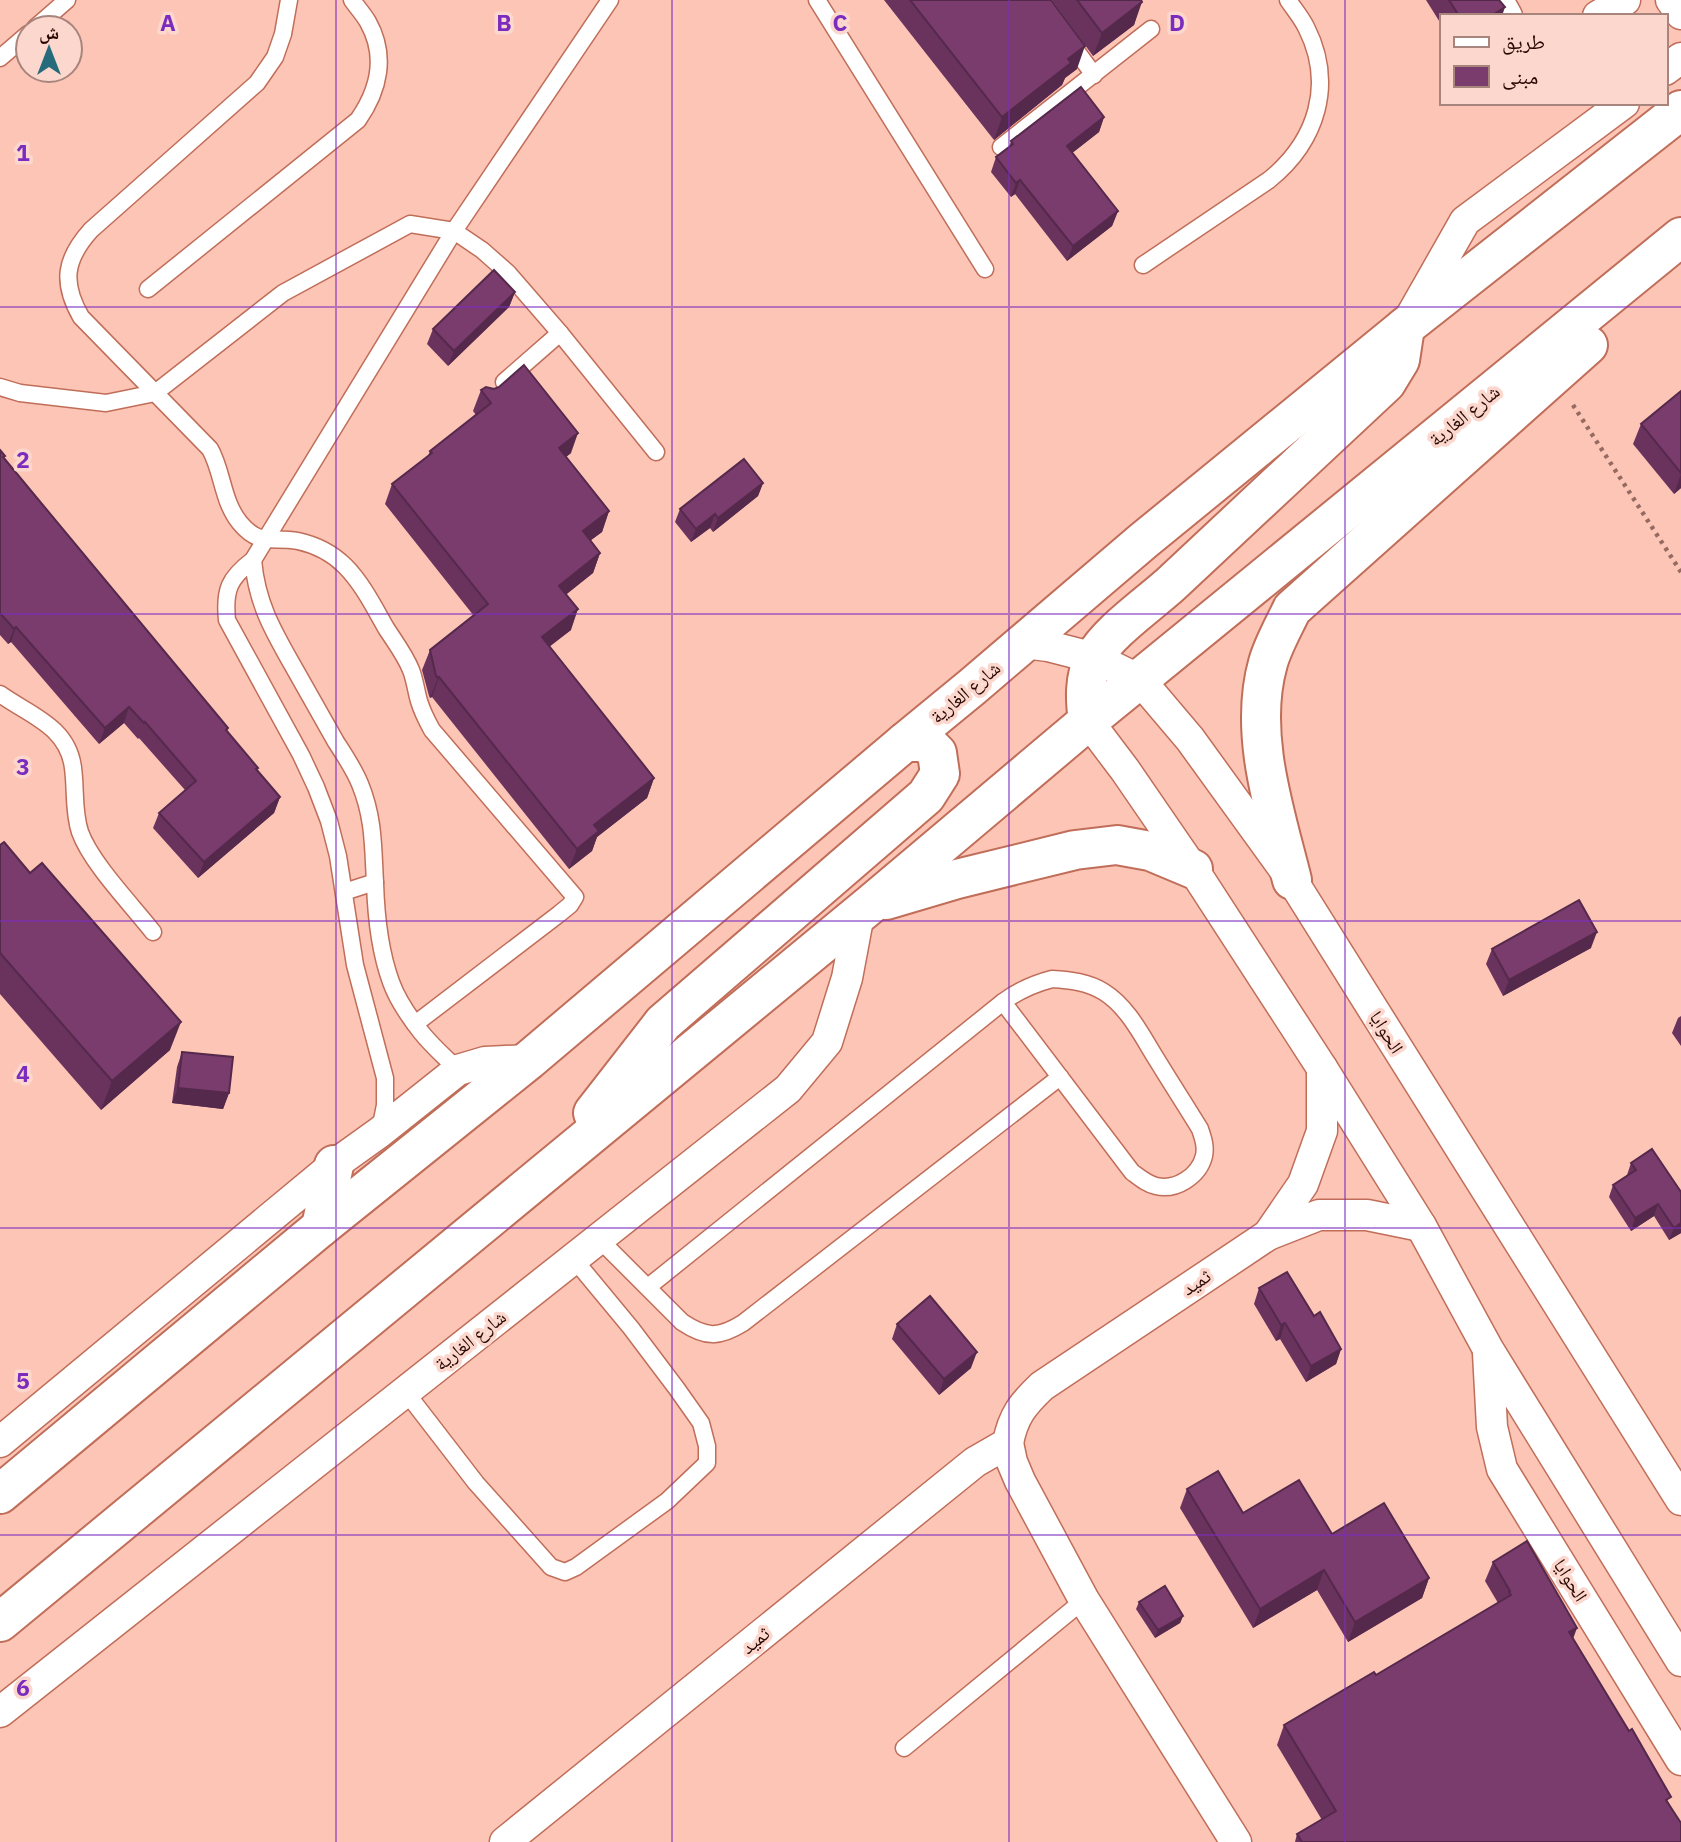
<svg xmlns="http://www.w3.org/2000/svg" width="1681" height="1842" font-family="'IBM Plex Sans','Noto Naskh Arabic',sans-serif">
<style>
.lines{fill:none;stroke-linecap:round;stroke-linejoin:round}
.lane-casing{stroke:#c06e59;stroke-width:19}
.street-casing{stroke:#c06e59;stroke-width:33}
.secondary-casing{stroke:#c06e59;stroke-width:42}
.path{stroke:#966a60;stroke-width:4.5;stroke-dasharray:3.5 5;stroke-linecap:butt}
.lane{stroke:#fff;stroke-width:16}
.street{stroke:#fff;stroke-width:30}
.secondary{stroke:#fff;stroke-width:38}
.wall{fill:#69335e}
.shaded-wall{fill:#55294c}
.building{fill:#7a3b6d;stroke:#55294c;stroke-width:2}
.grid{fill:none;stroke:#7b2cbf;stroke-width:2;stroke-opacity:0.55}
.labels{text-anchor:middle;stroke-width:7;stroke-linejoin:round;paint-order:stroke}
.street-label{font-size:19px;fill:#280803;stroke:#fcd7cd}
.grid-label{font-size:23px;text-anchor:middle;font-weight:bold;fill:#7b2cbf;stroke:#fcd7cd;stroke-width:7;stroke-linejoin:round;paint-order:stroke}
</style>
<rect width="100%" height="100%" fill="#fcc5b6"/>
<g class="lines">
<defs>
<g id="lane">
<path d="M289 0 283 34 275 57 257 83 91 230C65 259 61 282 81 317L210 449C223 472 222 501 240 523 260 547 272 536 298 541 316 545 332 553 345 566 362 583 374 607 386 628 395 642 405 655 411 670 415 680 416 691 419 701 422 711 427 721 432 730L575 897 570 905 559 914 415 1024"/>
<path d="M817 0 985 269"/>
<path d="M35 28 67 0"/>
<path d="M1069 41 1094 75"/>
<path d="M0 58 28 34"/>
<path d="M1001 147 1151 29"/>
<path d="M1143 265 1269 180C1317 141 1335 84 1306 27 1301 17 1294 9 1288 0"/>
<path d="M148 289 358 120C379 90 387 56 368 22 364 15 357 7 352 0"/>
<path d="M504 382 560 333"/>
<path d="M0 387 20 393 106 403 155 393 283 293 410 224 454 231 482 250 508 273 560 333 656 452"/>
<path d="M253 560C257 606 275 634 297 673 310 696 323 719 336 742 345 756 354 769 360 784 374 818 373 847 375 883 376 915 380 952 391 982 397 999 410 1018 421 1032 432 1046 446 1058 458 1070"/>
<path d="M0 694C29 715 68 726 73 768 76 789 73 811 80 832 91 863 132 905 153 932"/>
<path d="M344 892 375 882"/>
<path d="M1052 979C1070 980 1088 982 1104 992 1128 1007 1142 1036 1157 1060 1171 1083 1186 1106 1200 1129 1203 1138 1206 1146 1204 1156 1199 1176 1176 1191 1156 1186 1147 1184 1140 1178 1132 1172L1003 1002C1019 990 1033 984 1052 979Z"/>
<path d="M380 1130 385 1105V1078L355 965 338 856 329 821 316 787 301 755 227 620C224 590 229 578 253 560L454 231 610 0"/>
<path d="M598 1238 682 1322C706 1338 719 1338 743 1323L1060 1077"/>
<path d="M648 1287 1003 1002"/>
<path d="M405 1391 476 1483 551 1567 565 1572 576 1567 667 1501 707 1463V1446L701 1423 677 1389 631 1328 573 1258"/>
<path d="M904 1748 1084 1600"/>
</g>
<g id="street">
<path d="M1498 0 1507 16"/>
<path d="M1671 0 1681 14"/>
<path d="M1598 16 1625 0"/>
<path d="M1665 70 1681 58"/>
<path d="M1411 316 1465 221 1624 103"/>
<path d="M1024 643 1048 646 1095 658 1140 680 1190 739 1292 880 1681 1500"/>
<path d="M1088 721 1125 770 1193 869 1322 1068 1421 1226 1488 1349 1681 1661"/>
<path d="M1268 1235 1303 1184 1322 1131V1068"/>
<path d="M1488 1353 1492 1427 1502 1469 1681 1760"/>
<path d="M0 1442 334 1165 380 1132 458 1070 485 1062 529 1060"/>
<path d="M1008 1443 1012 1462 1020 1481 1084 1600 1236 1842"/>
<path d="M0 1712 788 1089 827 1042 847 978 859 914"/>
<path d="M505 1842 975 1462 1008 1443C1013 1416 1023 1404 1042 1386L1268 1235 1319 1215H1367L1421 1226"/>
</g>
<g id="secondary">
<path d="M1088 721C1085 700 1084 678 1094 658 1108 632 1149 604 1171 584 1243 517 1314 450 1386 383L1400 360 1405 327"/>
<path d="M1292 880C1275 812 1248 733 1268 663 1273 645 1284 626 1292 609L1588 345"/>
<path d="M886 900 957 879 1075 850 1117 845 1150 851 1193 869"/>
<path d="M593 1113 663 1023 926 796 940 774 937 753 926 742H905"/>
<path d="M321 1227 334 1165"/>
<path d="M0 1494 321 1227 529 1060 905 742 972 687 1143 541 1405 327 1681 110"/>
<path d="M0 1622 871 904 1088 721 1681 237"/>
</g>
</defs>
<use href="#lane" class="lane-casing"/>
<use href="#street" class="street-casing"/>
<use href="#secondary" class="secondary-casing"/>
<path class="path" d="M1573 405 1681 572"/>
<use href="#lane" class="lane"/>
<use href="#street" class="street"/>
<use href="#secondary" class="secondary"/>
</g>
<g class="wall">
<path d="M884 0H1051L1077 69 1065 78 1062 85 994 140Z"/>
<path d="M1052 0H1141L1134 25 1093 56Z"/>
<path d="M1426 0H1499L1502 16H1441V24Z"/>
<path d="M1104 117 1099 132 1072 153 1118 211 1112 226 1067 261 1015 194 1011 197 991 172 996 157 1009 147 1011 141Z"/>
<path d="M515 292 509 307 448 366 427 344 433 329Z"/>
<path d="M481 390 571 453 566 457 609 511 602 532 591 540 600 553 593 573 566 594 571 630 549 646 654 778 647 798 597 837 592 851 569 869 432 697 430 698 429 696 422 670 430 650 474 616 385 504 392 484 428 456 430 451 476 415 473 411Z"/>
<path d="M1681 391V488L1674 494 1633 444 1641 424Z"/>
<path d="M0 450 4 458 228 728 227 731 258 768 257 770 280 797 274 813 198 878 153 828 159 813 185 790 139 738 138 739 124 723 99 744 11 642 8 644 0 635Z"/>
<path d="M763 483 758 496 713 532 710 528 691 542 675 522 680 509Z"/>
<path d="M0 845 30 873 170 1050 101 1110 0 994Z"/>
<path d="M1591 948 1503 996 1486 964 1492 949Z"/>
<path d="M1681 1016V1046L1672 1033 1678 1018Z"/>
<path d="M182 1052 229 1093 223 1109 172 1103 177 1067Z"/>
<path d="M1631 1163 1681 1192V1233L1669 1240 1654 1216 1631 1231 1609 1197 1613 1185 1627 1175Z"/>
<path d="M1259 1288 1314 1316 1341 1349 1336 1364 1306 1382 1280 1339 1276 1341 1254 1304Z"/>
<path d="M897 1324 971 1368 939 1395 892 1339Z"/>
<path d="M1187 1489 1243 1513 1332 1534 1429 1578 1422 1598 1348 1642 1317 1590 1253 1628 1180 1508Z"/>
<path d="M1493 1562 1573 1639 1669 1803 1681 1842H1295L1297 1834 1322 1820 1277 1745 1284 1725 1376 1675 1498 1603 1485 1581Z"/>
<path d="M1139 1602 1183 1616 1180 1623 1155 1638 1136 1609Z"/>
</g>
<g class="shaded-wall">
<path d="M1142 2 1134 25 1093 56 1102 33Z"/>
<path d="M1505 7 1502 16H1491Z"/>
<path d="M1085 46 1077 69 1065 78 1062 85 994 140 1002 117 1068 59Z"/>
<path d="M1104 117 1099 132 1062 161 1067 146Z"/>
<path d="M1020 180 1015 194 1011 197 1016 183Z"/>
<path d="M1118 211 1112 226 1067 261 1073 246Z"/>
<path d="M515 292 509 307 448 366 454 351Z"/>
<path d="M578 433 571 453 552 468 559 448Z"/>
<path d="M1681 474V488L1674 494Z"/>
<path d="M763 483 758 496 713 532 718 518Z"/>
<path d="M609 511 602 532 576 551 583 531Z"/>
<path d="M715 514 710 528 691 542 696 529Z"/>
<path d="M600 553 593 573 552 606 559 586Z"/>
<path d="M578 609 571 630 535 658 542 637Z"/>
<path d="M16 627 11 642 8 644 14 629Z"/>
<path d="M439 677 432 697 430 698 438 678Z"/>
<path d="M129 707 124 723 99 744 105 728Z"/>
<path d="M654 778 647 798 597 837 592 851 569 869 577 849 594 825Z"/>
<path d="M280 797 274 813 198 878 204 862Z"/>
<path d="M1597 932 1591 948 1503 996 1509 980Z"/>
<path d="M181 1022 170 1050 101 1110 112 1081Z"/>
<path d="M178 1088 229 1093 223 1109 172 1103Z"/>
<path d="M1658 1204 1654 1216 1631 1231 1635 1218Z"/>
<path d="M1681 1223V1233L1669 1240 1674 1228Z"/>
<path d="M1285 1323 1280 1339 1276 1341 1281 1325Z"/>
<path d="M1341 1349 1336 1364 1306 1382 1311 1366Z"/>
<path d="M977 1352 971 1368 939 1395 944 1379Z"/>
<path d="M1324 1570 1317 1590 1253 1628 1260 1609Z"/>
<path d="M1429 1578 1422 1598 1348 1642 1355 1622Z"/>
<path d="M1183 1616 1180 1623 1155 1638 1158 1630Z"/>
<path d="M1577 1628 1570 1647 1569 1632Z"/>
</g>
<g class="building">
<path d="M910 0H1051L1085 46 1068 59 1071 63 1002 117Z"/>
<path d="M1077 0H1141L1142 2 1102 33Z"/>
<path d="M1449 0H1499L1505 7 1491 16H1459Z"/>
<path d="M1081 87 1104 117 1067 146 1118 211 1073 246 1020 180 1016 183 996 157 1013 144 1011 141Z"/>
<path d="M494 270 515 292 454 351 433 329Z"/>
<path d="M524 365 578 433 559 448 609 511 583 531 600 553 559 586 578 609 542 637 654 778 594 825 599 831 577 849 439 677 438 678 436 676 430 650 488 604 392 484 432 453 430 451 491 403 481 390 486 387 494 389 499 387Z"/>
<path d="M1681 391V473L1641 424Z"/>
<path d="M0 450 5 456 3 457 228 728 226 730 258 768 256 769 280 797 204 862 159 813 196 781 145 722 144 723 129 707 105 728 16 627 14 629 0 613Z"/>
<path d="M744 459 763 483 718 518 715 514 696 529 680 509Z"/>
<path d="M4 842 30 873 42 863 181 1022 112 1081 0 953V845Z"/>
<path d="M1579 900 1597 932 1509 980 1492 949Z"/>
<path d="M182 1052 233 1057 229 1093 178 1088Z"/>
<path d="M1652 1149 1681 1192V1223L1674 1228 1658 1204 1635 1218 1613 1185 1636 1170 1631 1163Z"/>
<path d="M1287 1272 1314 1316 1320 1312 1341 1349 1311 1366 1285 1323 1281 1325 1259 1288Z"/>
<path d="M930 1296 977 1352 944 1379 897 1324Z"/>
<path d="M1218 1471 1243 1513 1299 1480 1332 1534 1384 1503 1429 1578 1355 1622 1324 1570 1260 1609 1187 1489Z"/>
<path d="M1527 1541 1577 1628 1569 1632 1629 1731 1632 1729 1671 1797 1666 1800 1681 1823V1842H1302L1297 1834 1336 1811 1284 1725 1374 1672 1376 1675 1511 1595 1509 1592 1510 1591 1493 1562Z"/>
<path d="M1165 1586 1183 1616 1158 1630 1139 1602Z"/>
</g>
<path class="grid" d="M336 0V1842M672 0V1842M1009 0V1842M1345 0V1842M0 307H1681M0 614H1681M0 921H1681M0 1228H1681M0 1535H1681"/>
<g class="labels">
<g class="street-label">
<text transform="translate(1464 415) rotate(-39)" y="7">شارع الغارية</text>
<text transform="translate(965 692) rotate(-40)" y="7">شارع الغارية</text>
<text transform="translate(1387 1032) rotate(58)" y="7">الحوايا</text>
<text transform="translate(1196 1282) rotate(-34)" y="7">ثميد</text>
<text transform="translate(470 1340) rotate(-38)" y="7">شارع الغارية</text>
<text transform="translate(1571 1580) rotate(58)" y="7">الحوايا</text>
<text transform="translate(755 1640) rotate(-39)" y="7">ثميد</text>
</g>
</g>
<g class="grid-label">
<text x="168" y="31">A</text>
<text x="504" y="31">B</text>
<text x="840" y="31">C</text>
<text x="1177" y="31">D</text>
<text x="23" y="161">1</text>
<text x="23" y="468">2</text>
<text x="23" y="775">3</text>
<text x="23" y="1082">4</text>
<text x="23" y="1389">5</text>
<text x="23" y="1696">6</text>
</g>
<rect x="1440" y="14" width="228" height="91" fill="#fcd7cd" stroke="#a7847c" stroke-width="2"/>
<rect x="1454" y="37" width="35" height="10" fill="#ffffff" stroke="#a7847c" stroke-width="2"/>
<text x="1502" y="49" font-size="21" fill="#280803">طريق</text>
<rect x="1454" y="66" width="35" height="21" fill="#7a3b6d" stroke="#a7847c" stroke-width="2"/>
<text x="1502" y="84" font-size="21" fill="#280803">مبنى</text>
<g transform="translate(49 49)"><circle r="33" fill="#fcd7cd" stroke="#a7847c" stroke-width="2"/>
<path d="M0-5L12 26L0 18L-12 26Z" fill="#266b7b"/>
<text y="-10" font-size="19" font-weight="bold" text-anchor="middle" fill="#280803">ش</text>
</g>
</svg>
